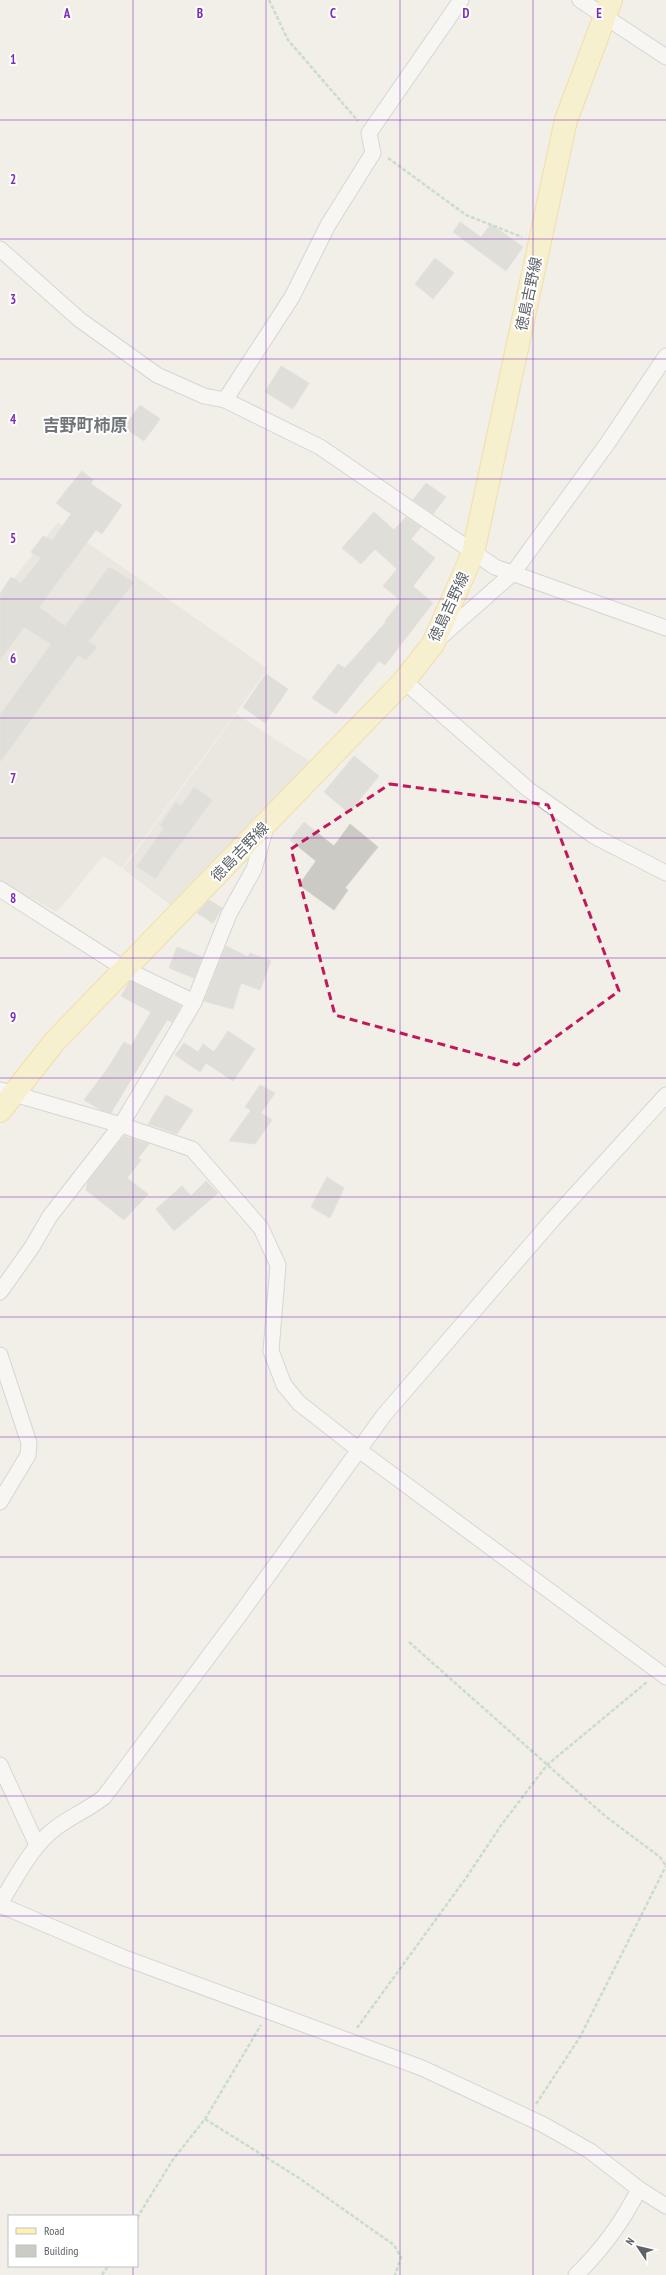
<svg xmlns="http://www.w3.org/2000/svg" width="666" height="2275" font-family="'PT Sans Narrow','Noto Sans JP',sans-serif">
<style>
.education{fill:#e1ded6}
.building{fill:#cccac5;stroke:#d6d1c6}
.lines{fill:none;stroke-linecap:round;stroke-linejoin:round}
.minor-casing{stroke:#b5b8bc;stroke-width:17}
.primary-casing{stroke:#f2c960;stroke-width:24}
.path{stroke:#9cc7a9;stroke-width:2.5;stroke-dasharray:4 2;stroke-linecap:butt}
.minor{stroke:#fff;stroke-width:15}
.primary{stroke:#fff2af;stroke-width:22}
.marked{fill:none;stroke:#c2185b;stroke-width:3;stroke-dasharray:8 5;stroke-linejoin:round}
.grid{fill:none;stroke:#7b2cbf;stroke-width:1;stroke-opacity:0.55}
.labels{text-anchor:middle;stroke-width:4;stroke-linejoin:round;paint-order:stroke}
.street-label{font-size:15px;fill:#5f6368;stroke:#fff}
.quarter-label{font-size:17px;font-weight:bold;fill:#70757a;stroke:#fff}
.grid-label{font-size:13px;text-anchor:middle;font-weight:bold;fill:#7b2cbf;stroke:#fff;stroke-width:4;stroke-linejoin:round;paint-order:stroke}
</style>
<rect width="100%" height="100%" fill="#f1efe8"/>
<g class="education">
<path d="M58 522 268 669 122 868 103 856 57 912 0 881V596Z"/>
<path d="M236 714 311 762 173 907 123 869Z"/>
</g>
<g class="building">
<path d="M460 222 481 237 491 224 523 247 506 271 453 232Z"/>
<path d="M435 258 454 273 433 299 415 284Z"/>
<path d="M281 366 309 383 293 409 265 392Z"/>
<path d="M140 405 160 419 144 441 124 427Z"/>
<path d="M82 471 93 480 91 484 122 505 102 534 96 530 39 607 65 626 109 567 134 582 88 642 97 647 86 660 78 655 0 762V715L51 644 24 627 0 660V594L11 577 21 583 41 558 31 552 43 536 52 541 71 514 56 503Z"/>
<path d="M426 483 446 497 433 514 413 500Z"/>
<path d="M374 512 394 530 406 517 421 527 411 539 435 558 413 586 433 603 385 665 379 661 336 714 312 698 338 664 345 668 386 622 385 621 401 601 383 586 397 569 375 549 361 564 342 548Z"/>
<path d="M266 674 288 689 265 723 243 707Z"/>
<path d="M354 756 379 776 349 813 324 792Z"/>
<path d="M194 787 212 800 155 879 137 866 164 828 160 825 176 802 181 806Z"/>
<path d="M304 822 334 846 350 824 378 847 345 888 348 890 334 910 299 885 316 861 290 840Z"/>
<path d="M209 900 222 908 213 923 197 913Z"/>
<path d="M226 946 248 957 250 953 271 961 260 990 241 983 233 1009 204 1001Z"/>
<path d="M177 947 202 957 194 978 169 968Z"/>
<path d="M130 981 181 1006 172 1022 167 1020 111 1113 101 1110 84 1100 108 1068 124 1042 131 1046 151 1012 121 996Z"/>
<path d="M228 1031 255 1049 233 1081 206 1063 200 1072 175 1055 184 1043 198 1052 203 1044 214 1052Z"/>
<path d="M260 1085 275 1093 261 1113 272 1120 255 1144 229 1141 251 1110 245 1107Z"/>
<path d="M166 1095 193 1110 177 1134 148 1124Z"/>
<path d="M124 1136 149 1144 138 1158 141 1160 127 1178 148 1194 124 1220 86 1190 88 1181Z"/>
<path d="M327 1177 344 1188 330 1218 311 1207Z"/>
<path d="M206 1181 218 1193 174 1231 156 1209 182 1186 191 1196Z"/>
</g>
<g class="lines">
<defs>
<g id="minor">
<path d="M580 0 666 57"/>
<path d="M0 249 80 320 157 375 204 396 225 400 320 447 495 567 666 628"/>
<path d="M225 400 292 297 328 225 373 153 369 133 461 0"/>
<path d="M437 640 513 573 607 444 666 356"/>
<path d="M404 681 529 790 594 836 666 873"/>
<path d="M0 889 125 969 194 1002"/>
<path d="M0 1090 121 1125 192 1149 261 1228 278 1265 271 1351 284 1385 299 1403 359 1450 666 1677"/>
<path d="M0 1292 32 1247 50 1216 121 1125 173 1038 194 1002 229 914 254 869 267 824"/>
<path d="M0 1355 29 1443 28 1455 0 1502"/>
<path d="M0 1765 37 1845"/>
<path d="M0 1903C17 1877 31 1846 57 1827 72 1816 89 1809 104 1797L241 1613 384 1415 554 1218 666 1095"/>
<path d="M0 1905 122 1957 422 2068 542 2124 590 2151 639 2189 666 2206"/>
<path d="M576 2275C603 2249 622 2223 639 2189"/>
</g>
<path id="primary" d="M0 1111 55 1041 404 681 433 644 473 553 566 120 611 0"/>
</defs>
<use href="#minor" class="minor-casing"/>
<use href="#primary" class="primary-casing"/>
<g class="path">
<path d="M269 0 288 40 358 121"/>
<path d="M388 158 466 215 522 237"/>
<path d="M409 1642 605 1816 660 1857 666 1866"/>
<path d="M357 2028 466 1878 502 1824 547 1765 647 1682"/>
<path d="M536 2104 580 2037 666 1866"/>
<path d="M205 2119 299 2178 394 2245 401 2257 395 2275"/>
<path d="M137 2218 172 2161 205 2119 261 2025"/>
<path d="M102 2275 108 2266"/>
</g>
<use href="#minor" class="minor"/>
<use href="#primary" class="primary"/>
</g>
<path d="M0 0H666V2275H0ZM390 784 548 805 619 991 517 1065 335 1015 291 849Z" fill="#f1efe8" fill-opacity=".55" fill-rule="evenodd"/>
<path class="marked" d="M390 784 548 805 619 991 517 1065 335 1015 291 849Z"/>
<path class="grid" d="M133 0V2216M266 0V2275M400 0V2275M533 0V2275M0 120H666M0 239H666M0 359H666M0 479H666M0 599H666M0 718H666M0 838H666M0 958H666M0 1078H666M0 1197H666M0 1317H666M0 1437H666M0 1557H666M0 1676H666M0 1796H666M0 1916H666M0 2036H666M0 2155H666M133 2266V2275"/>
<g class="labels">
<g class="street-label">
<text transform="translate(529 294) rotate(-78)" y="5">徳島吉野線</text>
<text transform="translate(449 607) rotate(-65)" y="5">徳島吉野線</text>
<text transform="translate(240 852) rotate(-46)" y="5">徳島吉野線</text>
</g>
<g class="quarter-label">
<text x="85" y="431">吉野町柿原</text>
</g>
</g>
<g class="grid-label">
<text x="67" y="18">A</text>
<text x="200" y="18">B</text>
<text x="333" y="18">C</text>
<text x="466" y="18">D</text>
<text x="599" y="18">E</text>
<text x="13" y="64">1</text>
<text x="13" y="184">2</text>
<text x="13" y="304">3</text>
<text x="13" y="424">4</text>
<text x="13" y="543">5</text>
<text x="13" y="663">6</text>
<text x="13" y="783">7</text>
<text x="13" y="903">8</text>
<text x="13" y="1022">9</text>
</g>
<rect x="8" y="2215" width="130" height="52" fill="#ffffff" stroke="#bfc1c3"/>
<rect x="16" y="2228" width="20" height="6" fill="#fff2af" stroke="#bfc1c3"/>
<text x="44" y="2235" font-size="12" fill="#5f6368">Road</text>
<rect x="16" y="2245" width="20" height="12" fill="#cccac5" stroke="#bfc1c3"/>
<text x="44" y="2255" font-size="12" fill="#5f6368">Building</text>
<g transform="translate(638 2247) rotate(305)" stroke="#ffffff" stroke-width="3" paint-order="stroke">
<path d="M0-3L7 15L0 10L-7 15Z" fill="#5f6368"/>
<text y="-6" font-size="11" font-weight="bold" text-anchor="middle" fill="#5f6368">N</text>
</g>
</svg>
